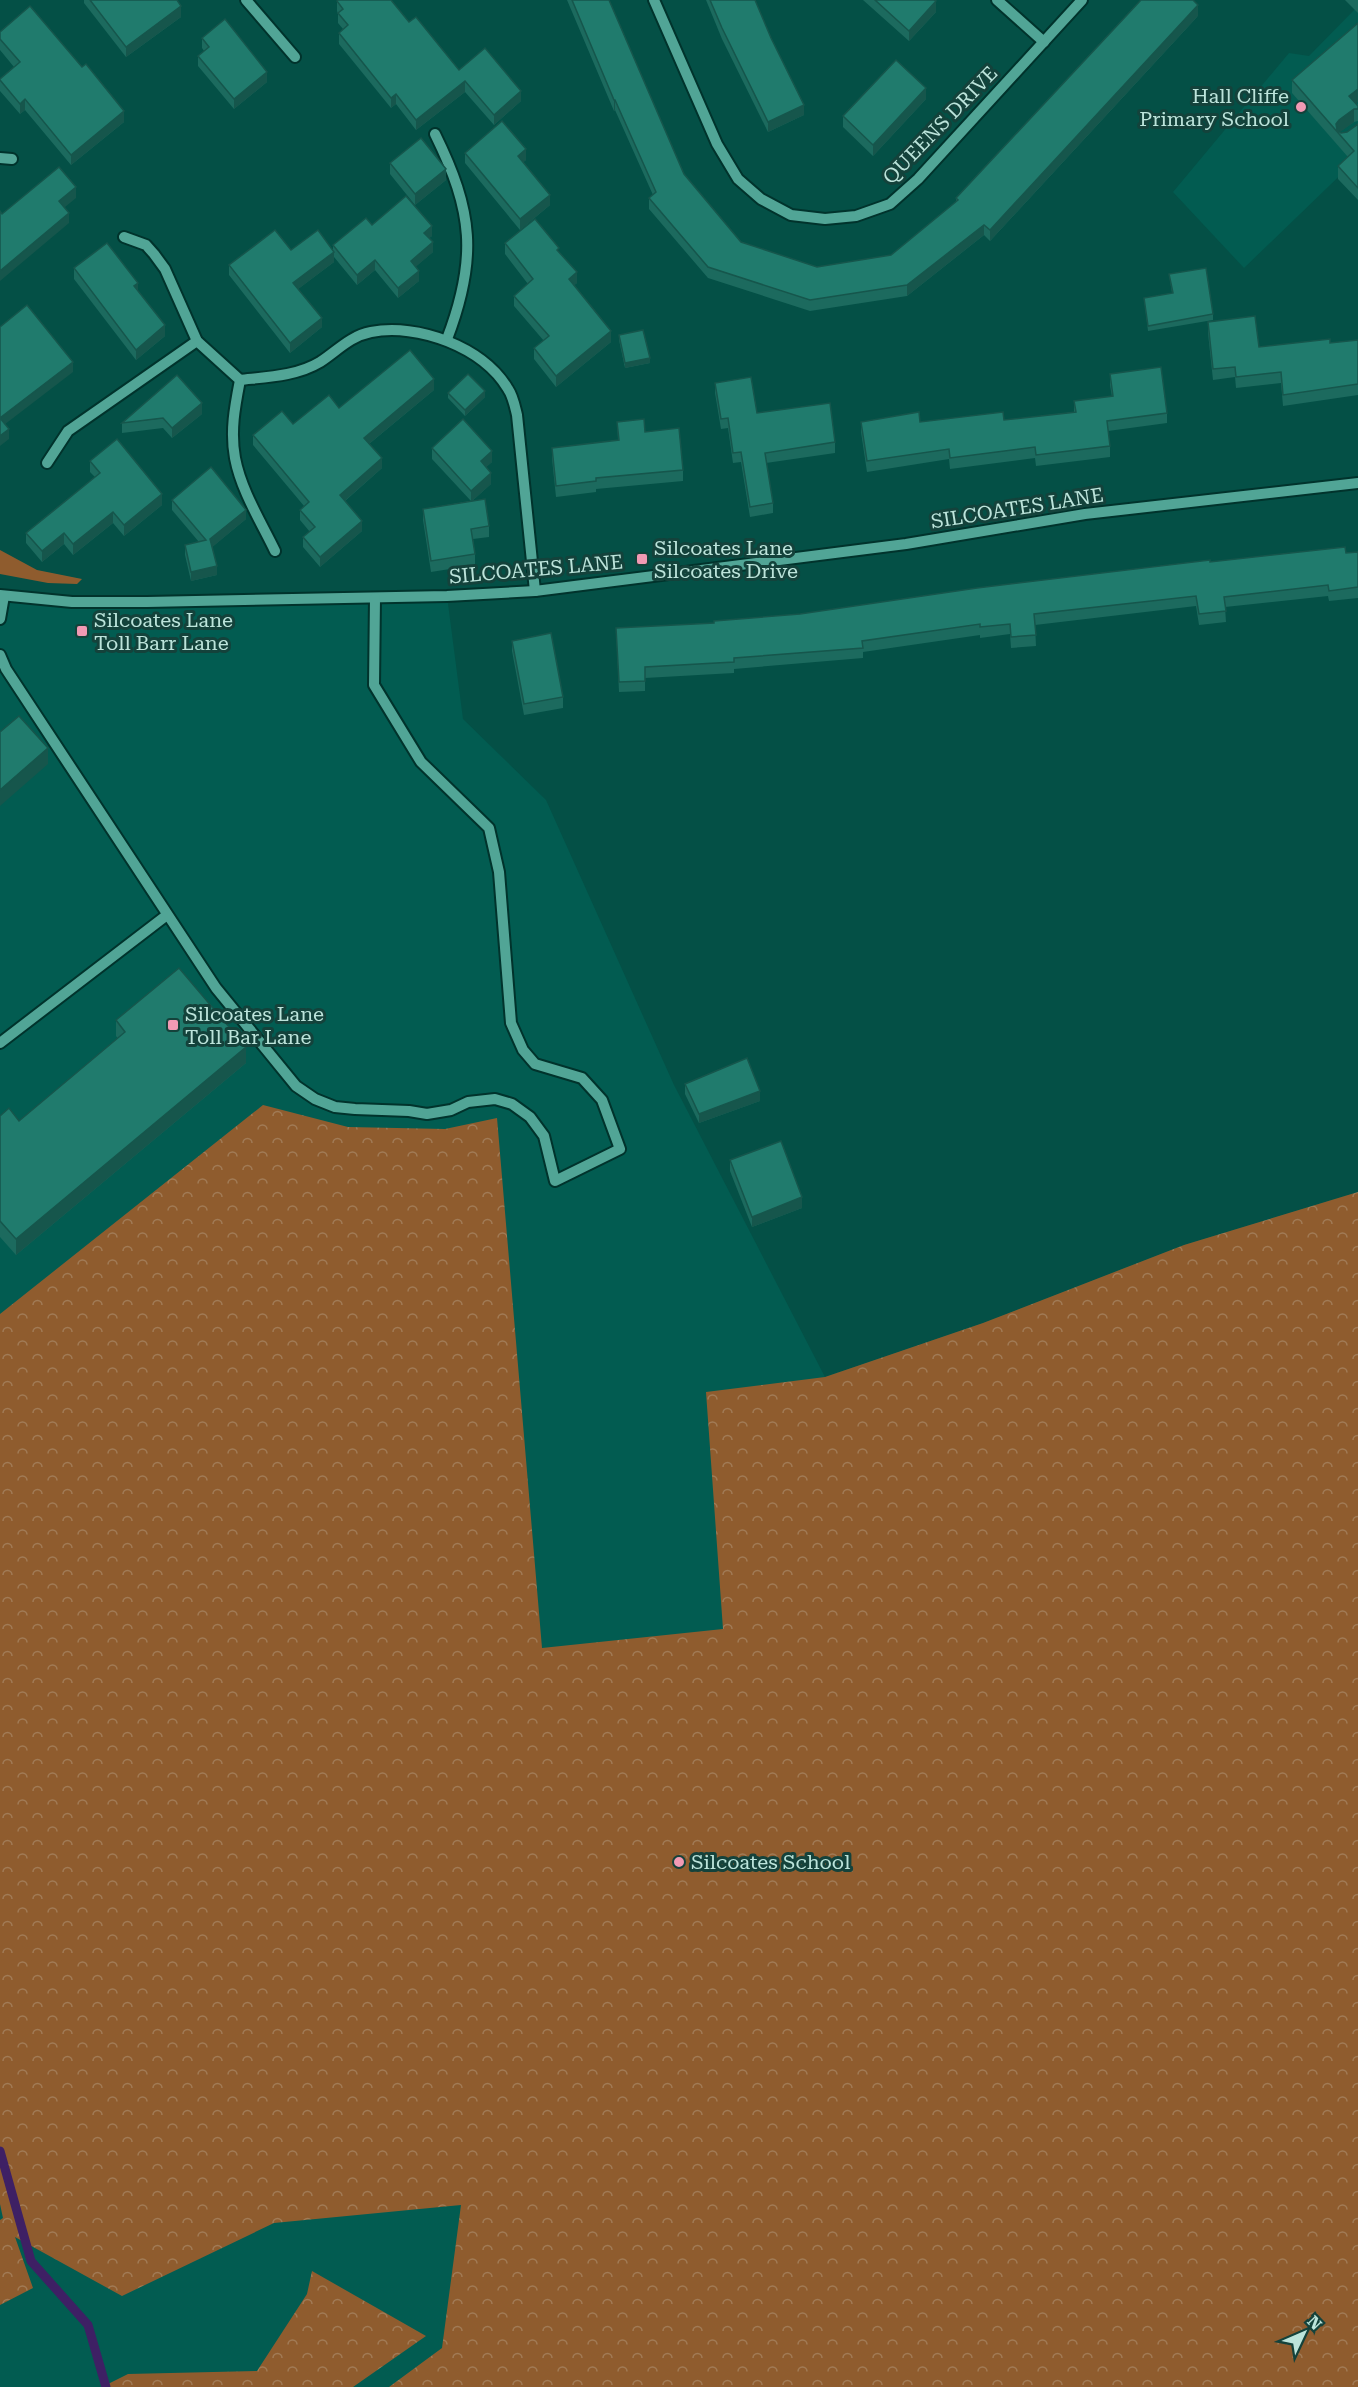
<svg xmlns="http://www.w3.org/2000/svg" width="1358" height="2387" font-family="'Roboto Serif',serif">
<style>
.built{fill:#025c51}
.green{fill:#8f5c2e}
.forest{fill:url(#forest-crowns)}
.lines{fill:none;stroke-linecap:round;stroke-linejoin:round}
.stream{stroke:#3e2064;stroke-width:9}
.minor-casing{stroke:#01332c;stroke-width:14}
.minor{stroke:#51a596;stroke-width:10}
.wall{fill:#1c6a5e}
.shaded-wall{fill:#16564c}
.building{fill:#207b6d;stroke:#16564c;stroke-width:1.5}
.poi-dot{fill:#f19ab4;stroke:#14423b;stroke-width:2}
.labels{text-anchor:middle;stroke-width:6;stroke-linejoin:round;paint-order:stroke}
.poi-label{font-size:20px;fill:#bce4db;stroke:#14423b;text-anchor:start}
.street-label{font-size:20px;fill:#bce4db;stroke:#14423b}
</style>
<defs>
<pattern id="forest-crowns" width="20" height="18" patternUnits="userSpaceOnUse" patternTransform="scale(1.5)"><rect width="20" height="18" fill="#8f5c2e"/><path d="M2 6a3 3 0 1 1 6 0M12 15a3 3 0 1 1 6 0" fill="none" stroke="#a17b56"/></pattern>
</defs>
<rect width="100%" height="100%" fill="#045046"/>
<g class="built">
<path d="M1358 6V158L1244 268 1173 192 1289 53 1309 56Z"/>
<path d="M0 595 72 602 447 596 463 719 546 800 674 1085 825 1377 983 1323 1184 1245 1358 1192V2387H0Z"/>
</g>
<path class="green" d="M0 550 37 570 82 579 77 584 48 583 0 574Z"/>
<g class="forest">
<path d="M263 1105 348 1127 445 1129 497 1118 542 1648 723 1629 706 1392 825 1377 983 1323 1184 1245 1358 1192V2387H389L442 2348 461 2205 274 2223 122 2296 15 2237 33 2288 0 2305V2220L3 2218 0 2204V1314Z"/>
<path d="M312 2271 426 2336 353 2387H102L128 2374 257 2371 307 2294Z"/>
</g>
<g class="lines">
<path class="stream" d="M0 2151 31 2261 88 2325 106 2387"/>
<defs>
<g id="minor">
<path d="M246 0 295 57"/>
<path d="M654 0 717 144 738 179 761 199 791 215 825 219 856 216 890 204 918 179 1082 0"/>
<path d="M997 0 1044 42"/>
<path d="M435 134C473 211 478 258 447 339"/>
<path d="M0 158 12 159"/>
<path d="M124 237 146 245 154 254 165 269 197 341 240 380C235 406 230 431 235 458 241 490 261 522 275 551"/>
<path d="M240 380C267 377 297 376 320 362 337 351 350 336 371 332 418 323 483 347 508 389 513 396 515 407 517 415L535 591"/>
<path d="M47 463 68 431 197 341"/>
<path d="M0 595 72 602H147L447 596 535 591 906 544 1085 514 1358 483"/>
<path d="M0 619 4 596"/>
<path d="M0 655 6 669 216 988 296 1086 315 1099 335 1107 355 1109 409 1111 427 1114 451 1110 468 1102 495 1099 512 1104 530 1117 544 1136 555 1181 620 1149 602 1100 582 1078 535 1064 523 1050 511 1023 499 872 489 828 421 762 374 685 375 598"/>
<path d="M0 1043 167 915"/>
</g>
</defs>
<use href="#minor" class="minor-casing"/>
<use href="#minor" class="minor"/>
</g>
<g class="wall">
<path d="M84 0H177L181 17 126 57 84 3Z"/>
<path d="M567 0H609L684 174 741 242 817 267 891 255 956 203V198L1198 16 990 241 984 235 907 296 810 311 708 278 649 209V198L653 195 615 110 614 111Z"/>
<path d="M706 0H755L804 115 768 132 722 39Z"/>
<path d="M863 0H934L936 12 909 41Z"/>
<path d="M1345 0H1358V13Z"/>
<path d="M337 1 409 22 459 70 521 101 494 125 465 92 416 130 396 104 391 108 339 44V33L343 29 338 23V14L337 11Z"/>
<path d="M0 32 124 122 71 165 25 110 20 114 0 91V79L14 67 0 50Z"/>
<path d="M202 38 267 82 234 109 198 66V56L204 51 202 48Z"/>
<path d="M1292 80 1356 103 1358 105V121L1354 122 1339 132 1341 133 1347 132 1358 124V200L1338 179V166L1348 157 1292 93Z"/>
<path d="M926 99 873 156 843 127V116Z"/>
<path d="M465 153 526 160 523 162 550 205 520 230 465 163Z"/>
<path d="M390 163 446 180 415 205 390 174Z"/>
<path d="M372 225 432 236 429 238 433 252 415 267 419 281 398 298 375 270 357 285 334 257V262L298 289 322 327 290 353 229 275V265L291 250 333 249V245Z"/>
<path d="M505 243 559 252 577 283 574 285 611 342 556 387 534 359V348L544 341 514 306V296L528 284 505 254Z"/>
<path d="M74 268 138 292 165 336 136 360 74 279Z"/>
<path d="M1169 274 1213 314V320L1148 331 1144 298 1172 293Z"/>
<path d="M1208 322 1259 347 1330 343 1358 340V395L1283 406 1281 383 1236 388 1235 377 1213 380 1208 333Z"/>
<path d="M619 335 650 363 625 368 619 340Z"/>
<path d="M1110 374 1167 413V423L1108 431 1110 446V457L1036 466 1035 458 950 469 949 459 867 472 861 432V422H920L1004 420 1074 412V401L1112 397 1110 385Z"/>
<path d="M715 383 757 413 835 442V453L766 463 773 503V513L750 517 741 462 733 463 728 428 721 429 715 393Z"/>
<path d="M434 390 369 444 382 468 345 501 362 531 320 567 303 547V537L310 532 300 520V510L304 506 253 445V435L293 424 339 408Z"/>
<path d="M448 393 485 397 465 416 448 398Z"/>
<path d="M202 414 172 438 163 428 122 433V423Z"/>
<path d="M617 422 645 432 683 470V481L596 489V492L556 497 552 459V448L618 440Z"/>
<path d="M432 448 492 462 486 467 491 484 472 501 489 526V537L473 539 475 554V565L431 572 423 520V509L471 501 432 459Z"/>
<path d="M90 461 162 505 124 536 113 523 73 555 64 544 42 562 26 543V533L95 477 90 472Z"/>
<path d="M172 500 246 519 212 547 217 575 191 581 185 555V545L199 542 172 510Z"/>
<path d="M1358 552V598L1329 601 1328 596 1225 607 1226 622 1199 625 1196 606 1035 625 1036 646 1011 648 1010 634 980 638V635L863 652V658L734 669V673L645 678V691L619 692 616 628 714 623 800 614 1210 562Z"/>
<path d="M512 641 563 697V708L524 715 512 651Z"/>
<path d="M116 1020 246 1063 16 1255 0 1237V1116L19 1121 118 1039 116 1036Z"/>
<path d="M685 1084 760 1101 699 1123 685 1094Z"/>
<path d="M730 1160 802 1208 752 1227 730 1171Z"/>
</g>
<g class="shaded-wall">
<path d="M936 1V12L909 41V31Z"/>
<path d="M1198 5V16L990 241V230Z"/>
<path d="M181 6V17L126 57V47Z"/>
<path d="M267 72V82L234 109V99Z"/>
<path d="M465 81V92L416 130V120Z"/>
<path d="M926 88V99L873 156V145Z"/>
<path d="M1358 89V102L1349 109V96Z"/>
<path d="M521 91V101L494 125V115Z"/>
<path d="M396 94V104L391 108V98Z"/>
<path d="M25 99V110L20 114V104Z"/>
<path d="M614 100H615V110L614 111Z"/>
<path d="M804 105V115L768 132V122Z"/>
<path d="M1354 109V122L1339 133 1336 130V124L1339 120Z"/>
<path d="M124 111V122L71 165V155Z"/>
<path d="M526 149V160L518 167V156Z"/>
<path d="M446 169V180L415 205V194Z"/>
<path d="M76 187V198L59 212V201Z"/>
<path d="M550 195V205L520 230V219Z"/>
<path d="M69 213V223L0 281V271Z"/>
<path d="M984 225V235L907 296V285Z"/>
<path d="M432 226V236L424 242V233Z"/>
<path d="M433 242V252L411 271V261Z"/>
<path d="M334 252V262L293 293V283Z"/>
<path d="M375 260V270L357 285V275Z"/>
<path d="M419 271V281L398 298V288Z"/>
<path d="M577 272V283L569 290V279Z"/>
<path d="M138 283V294L134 286Z"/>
<path d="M322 318V327L290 353V343Z"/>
<path d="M165 325V336L136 360V350Z"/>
<path d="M611 331V342L556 387V376Z"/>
<path d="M650 358V363L625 368V363Z"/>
<path d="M73 362V372L0 428V418Z"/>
<path d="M434 379V390L364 448V438Z"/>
<path d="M485 391V397L465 416V410Z"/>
<path d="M202 403V414L172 438V428Z"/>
<path d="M9 429V439L0 446V436Z"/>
<path d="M492 451V462L481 472V461Z"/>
<path d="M382 458V468L340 505V495Z"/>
<path d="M491 473V484L471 502V491Z"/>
<path d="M162 494V505L124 536V525Z"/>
<path d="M246 510V519L210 549V539Z"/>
<path d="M113 512V523L73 555V544Z"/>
<path d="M362 521V531L320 567V557Z"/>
<path d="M64 533V544L42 562V551Z"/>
<path d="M217 566V575L191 581V572Z"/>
<path d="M48 748V764L0 806V790Z"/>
<path d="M246 1047V1063L16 1255V1239Z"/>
<path d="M760 1091V1101L699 1123V1114Z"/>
<path d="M802 1197V1208L752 1227V1217Z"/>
</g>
<g class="building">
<path d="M90 0H177L181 6 126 47Z"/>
<path d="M338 0H391L409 22 416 17 459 70 485 48 521 91 494 115 465 81 416 120 396 94 391 98 339 33 348 25 338 13 343 9 337 1Z"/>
<path d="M572 0H609L684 174 741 242 817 267 891 255 958 200 956 198 1141 0H1193L1198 5 990 230 984 225 907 285 810 300 708 267 649 198 656 192 615 100H614Z"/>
<path d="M710 0H755L771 38 804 105 768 122 722 28Z"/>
<path d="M875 0H934L936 1 909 31Z"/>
<path d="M30 6 82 67 86 64 124 111 71 155 25 99 20 104 0 80V79L20 62 0 39V32Z"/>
<path d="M225 19 267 72 234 99 198 56 209 47 202 38Z"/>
<path d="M1358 23V89L1349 96 1358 106V109H1354L1339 120 1336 124 1337 130 1341 133 1347 132 1358 124V188L1338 166 1354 151 1292 80Z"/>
<path d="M896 60 926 88 873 145 843 116Z"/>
<path d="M502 121 526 149 518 156 550 195 520 219 465 153Z"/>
<path d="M421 138 446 169 415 194 390 163Z"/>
<path d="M59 167 76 187 59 201 69 213 0 271V211L2 214Z"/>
<path d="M406 196 432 226 424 233 433 242 411 261 419 271 398 288 375 260 357 275 333 245 366 218 372 225Z"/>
<path d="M535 219 559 248 557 250 577 272 569 279 611 331 556 376 534 348 549 336 514 296 533 279 505 243Z"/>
<path d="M275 230 291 250 318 230 334 252 293 283 322 318 290 343 229 265Z"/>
<path d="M107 243 138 283 134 286 165 325 136 350 74 268Z"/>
<path d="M1206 268 1213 314 1148 326 1144 298 1173 293 1169 274Z"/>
<path d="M27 305 73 362 0 418 9 429 0 436V327Z"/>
<path d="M1255 316 1259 347 1330 339V343L1358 340V384L1283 395 1281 372 1236 377 1235 367 1213 369 1208 322Z"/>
<path d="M643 330 650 358 625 363 619 335Z"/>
<path d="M410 350 434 379 364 438 382 458 340 495 362 521 320 557 303 537 315 527 300 510 309 502 253 435 282 411 293 424 329 395 339 408Z"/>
<path d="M1161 367 1167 413 1107 421 1110 446 1036 455 1035 447 950 458 949 449 867 461 861 422 919 412 920 422 1003 412 1004 420 1076 412 1074 401 1113 396 1110 374Z"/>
<path d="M468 374 485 391 465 410 448 393Z"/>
<path d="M177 375 202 403 172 428 163 418 122 423Z"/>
<path d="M751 377 757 413 830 403 835 442 765 453 773 503 750 507 741 452 733 453 728 418 721 419 715 383Z"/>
<path d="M463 419 492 451 481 461 491 473 471 491 432 448Z"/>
<path d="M644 419 645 432 679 428 683 470 596 478V481L556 486 552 448 619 440 617 422Z"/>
<path d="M117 439 162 494 124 525 113 512 73 544 64 533 42 551 26 533 100 473 90 461Z"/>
<path d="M211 467 246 510 210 539 217 566 191 572 185 545 206 540 172 500Z"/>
<path d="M485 499 489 526 471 529 475 554 431 561 423 509Z"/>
<path d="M1345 547 1346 553 1358 552V587L1329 591 1328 585 1224 597 1226 611 1199 614 1196 596 1034 614 1036 635 1011 637 1010 624 980 627V624L862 641 863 648 734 658V662L645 667V681L619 682 616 628 714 623V621L800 614 977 588 1210 560V562Z"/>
<path d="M551 633 563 697 524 704 512 641Z"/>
<path d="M19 716 48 748 0 790V732Z"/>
<path d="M179 968 246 1047 16 1239 0 1221V1116L9 1108 19 1121 125 1032 116 1020Z"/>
<path d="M747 1058 760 1091 699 1114 685 1084Z"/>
<path d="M781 1141 802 1197 752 1217 730 1160Z"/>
</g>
<g class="poi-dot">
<circle cx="1301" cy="107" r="6"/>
<rect x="636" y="553" width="12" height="12" rx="3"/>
<rect x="76" y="625" width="12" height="12" rx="3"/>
<rect x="167" y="1019" width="12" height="12" rx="3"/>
<circle cx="679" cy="1862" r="6"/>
</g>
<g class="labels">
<g class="poi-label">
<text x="1289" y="103" text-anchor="end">Hall Cliffe<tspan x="1289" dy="23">Primary School</tspan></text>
<text x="654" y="555">Silcoates Lane<tspan x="654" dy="23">Silcoates Drive</tspan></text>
<text x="94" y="627">Silcoates Lane<tspan x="94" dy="23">Toll Barr Lane</tspan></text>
<text x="185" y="1021">Silcoates Lane<tspan x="185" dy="23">Toll Bar Lane</tspan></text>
<text x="691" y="1869">Silcoates School</text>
</g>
<g class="street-label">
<text transform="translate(940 125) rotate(-46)" y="7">QUEENS DRIVE</text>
<text transform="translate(1017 508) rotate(-9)" y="7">SILCOATES LANE</text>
<text transform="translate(536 569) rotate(-5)" y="7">SILCOATES LANE</text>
</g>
</g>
<g transform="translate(1304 2333) rotate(46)" stroke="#14423b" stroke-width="4.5" paint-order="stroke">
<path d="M0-4.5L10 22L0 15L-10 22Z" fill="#bce4db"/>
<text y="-9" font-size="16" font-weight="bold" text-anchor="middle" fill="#bce4db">N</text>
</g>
</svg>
